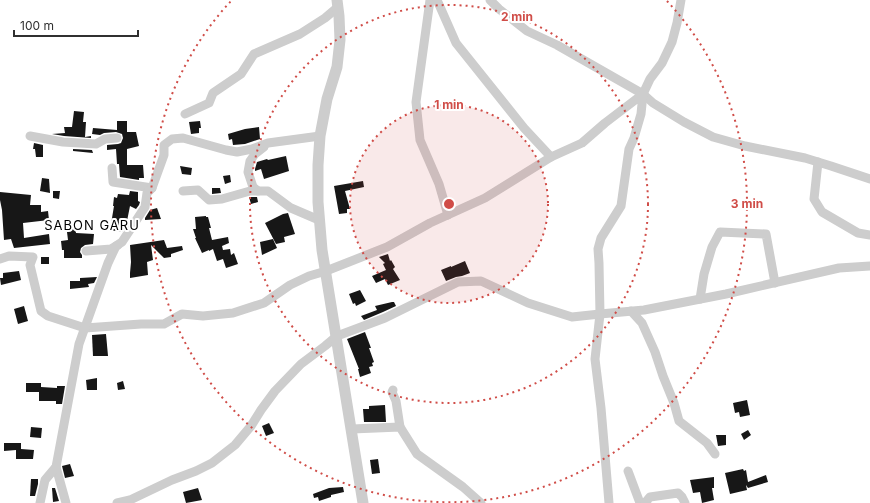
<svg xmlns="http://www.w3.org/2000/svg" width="870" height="503" font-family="Inter,sans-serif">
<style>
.building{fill:#171717}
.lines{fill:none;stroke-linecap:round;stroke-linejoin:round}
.minor{stroke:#cdcdcd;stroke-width:9}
.tertiary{stroke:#cdcdcd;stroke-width:11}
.ring{fill:none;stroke:#d04d48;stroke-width:2;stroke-dasharray:2 4}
.labels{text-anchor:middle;stroke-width:4;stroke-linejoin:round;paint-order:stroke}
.quarter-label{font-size:13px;letter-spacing:1px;fill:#000;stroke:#fff}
.centre{fill:#d04d48;stroke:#fff;stroke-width:2}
.ring-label{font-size:12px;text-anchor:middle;font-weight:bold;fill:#d04d48;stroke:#fff;stroke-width:4;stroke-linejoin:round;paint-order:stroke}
</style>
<rect width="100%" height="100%" fill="#fff"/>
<g class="building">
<path d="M74 111 84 112 83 122H86L85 137 91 136V138L64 136 52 134 65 133 64 127H72Z"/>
<path d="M117 121H127V132H136L139 146 127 149V165H143L144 178H139V180L120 177 119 164H117L116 149 107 150V145L118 144 121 143 123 138 122 134 116 132 104 133 100 135 92 134 93 128 117 130Z"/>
<path d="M200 121 201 128H199V133L191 134 189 122Z"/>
<path d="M259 127 260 139 245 144 233 145 232 139 229 140 228 134 245 129Z"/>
<path d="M34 143 43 145V157H36L35 149H33Z"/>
<path d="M73 149 92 150 93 153 73 151Z"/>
<path d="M286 156 289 171 264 179 261 169 255 171V169L257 162 267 159 268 160Z"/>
<path d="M180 166 192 168 191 175 182 174Z"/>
<path d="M230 175 231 182 225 184 223 176Z"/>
<path d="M42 178 49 179 50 193 40 191Z"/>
<path d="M363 181 364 187 345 191 350 209H347V213L339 214 334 186Z"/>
<path d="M212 188H220L221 193 212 194Z"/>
<path d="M53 191H60L59 199 53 198Z"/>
<path d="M130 191 138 192V201L140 202 139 205 136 209 130 206 126 226 122 232 110 230 114 206H113L114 197 117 198 118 194 129 195Z"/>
<path d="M0 192 31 195 30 205H41V212L48 211 49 220 23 223 24 238 49 234 50 244 14 248 11 239 4 240 2 210 0 200Z"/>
<path d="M249 197H257L258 202 251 204Z"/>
<path d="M157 208 161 219 145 220V218L150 210Z"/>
<path d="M288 213 295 234 284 237 285 242 276 244 265 223 283 214Z"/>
<path d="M206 216V217H208L211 228H209L212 240 228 237 229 243 222 246 223 250 230 249 231 255 234 253 238 264 226 268 223 259 217 261 213 249 209 251V250L202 253 195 238H196L193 229H196L195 217Z"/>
<path d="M66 224H75L76 233 94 234 93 244 85 245 81 248 80 252 82 255V258H64V250H62L61 241 68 240Z"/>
<path d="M273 239 277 248 262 255 260 242Z"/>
<path d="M164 240 167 248 182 246 183 250 171 254V257L164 258 151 245 153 260 147 262 148 275 130 278V273L131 262 130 245Z"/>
<path d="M388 254 390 261 391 260 395 267 393 269 400 280 388 285 385 279 376 283 372 276 386 270 383 264 385 263 379 257Z"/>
<rect x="41" y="257" width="8" height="7"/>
<path d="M465 261 470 273 462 276 456 277 446 281 441 270 451 266V267Z"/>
<path d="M19 271 21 280 1 285 0 278H3V273Z"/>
<path d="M97 277 94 283 88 284 89 287 70 289V281H80V278Z"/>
<path d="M360 290 366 301 356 306 355 303 353 304 349 294Z"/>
<path d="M392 302H394L396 306 383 312 364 320 361 316 377 310 375 306Z"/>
<path d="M24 306 28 321 18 324 14 309Z"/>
<path d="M365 332 371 348H369L374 362 372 363 373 366 369 367 371 373 360 377 358 369H359L347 339Z"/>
<path d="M106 334 108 356H93L92 335Z"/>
<path d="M97 378V390H87L86 380Z"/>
<path d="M123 381 125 389 118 390 117 383Z"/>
<path d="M26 383H41V387L57 388V386H65L62 404H56V401H39V392H26Z"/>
<path d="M747 400 750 415 740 417 739 412 735 413 733 403Z"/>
<path d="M385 405 386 422H364L363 409H369V406Z"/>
<path d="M269 423 274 433 266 436 262 426Z"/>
<path d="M31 427 42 428 41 438 30 437Z"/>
<path d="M748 430 751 435 744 440 741 434Z"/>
<path d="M716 435H726V445L718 446Z"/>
<path d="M4 443H21V449L34 450 33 459H16V450L4 451Z"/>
<path d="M378 459 380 473 372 474 370 460Z"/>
<path d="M70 464 74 476 65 478 62 466Z"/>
<path d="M743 469 744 471 746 470 748 482 766 475 768 482 748 488 746 485 747 490 730 494 725 473Z"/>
<path d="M714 477V488H712L714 500 702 503 700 492 693 493 690 480Z"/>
<path d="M31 479H38V484L35 496H30Z"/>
<path d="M343 487 344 492 331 495V497L319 501 318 497 314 498 313 494 329 488Z"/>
<path d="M52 488H55L59 501 53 502Z"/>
<path d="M198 488 202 500 186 503 183 492Z"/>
</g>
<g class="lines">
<g class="minor">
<path d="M430 0 416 102 420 140 439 184 448 215"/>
<path d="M437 0 456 43 524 128 551 157"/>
<path d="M490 0 499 9 527 31 557 45 643 94 653 103 684 122 713 137 745 146 805 158 831 166 870 179"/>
<path d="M643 94 650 79 662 63 672 42 677 23 681 0"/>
<path d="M185 114 209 103 213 93 241 74 254 54 300 34 325 18 338 7"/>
<path d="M30 136 63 142 96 144 105 139 117 138"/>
<path d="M818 162 814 199 822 212 858 233 870 235"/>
<path d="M112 168 113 182 152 188"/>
<path d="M183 191 198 190 209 200 222 199 250 191H268L291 208 319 220"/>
<path d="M258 191 253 187 248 172 250 161 255 154 264 147"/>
<path d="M86 251 111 249 118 245"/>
<path d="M0 259 9 256 33 257 30 265 41 311 48 316 85 328 141 324H164L182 314 203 316 233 313 264 303 290 285 309 276 326 271 387 247 430 223 485 198 551 157 582 143 605 123 643 94 641 114 634 138 629 149 621 206 601 238 598 249 599 263 600 314 595 359 601 408 609 503"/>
<path d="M700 299 704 274 712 247 720 232 766 234 775 283"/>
<path d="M631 311 642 323 655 352 663 376 674 403 679 421 707 443 715 454"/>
<path d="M393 390 392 392 396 401 400 427"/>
<path d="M352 429 400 427 417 454 463 487 481 503"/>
<path d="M56 467 66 503"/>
<path d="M628 471 640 503"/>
<path d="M40 503 45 480 56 467 79 344 108 263 116 246 122 242 145 207 147 193 152 188 164 155V145L172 139 183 138 226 150 237 152 252 149 268 143 320 136"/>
<path d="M117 503 130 500 172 480 196 471 212 463 235 445 251 426 261 410 275 391 301 364 325 346 337 336 385 318 458 282 481 281 528 303 572 317 600 314 644 310 726 294 839 268 870 266"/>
<path d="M645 503 650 497 678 493 682 497 685 503"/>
</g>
<path class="tertiary" d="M337 0 339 16 340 40 337 67 327 99 320 136 318 165V202L322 250 363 503"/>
</g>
<circle cx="449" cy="204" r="99" fill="#d04d48" fill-opacity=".12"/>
<g class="ring">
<circle cx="449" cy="204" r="99"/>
<circle cx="449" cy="204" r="199"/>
<path d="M667 1A298 298 0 1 1 231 1"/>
</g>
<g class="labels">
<g class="quarter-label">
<text x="92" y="230">SABON GARU</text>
</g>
</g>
<circle cx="449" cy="204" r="6" class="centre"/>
<g class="ring-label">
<text x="517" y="21">2 min</text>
<text x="449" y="109">1 min</text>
<text x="747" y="208">3 min</text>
</g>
<path d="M14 30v6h124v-6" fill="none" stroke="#303030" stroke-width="2"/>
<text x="20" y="30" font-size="12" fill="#303030" stroke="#ffffff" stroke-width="3" paint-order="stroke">100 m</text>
</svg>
